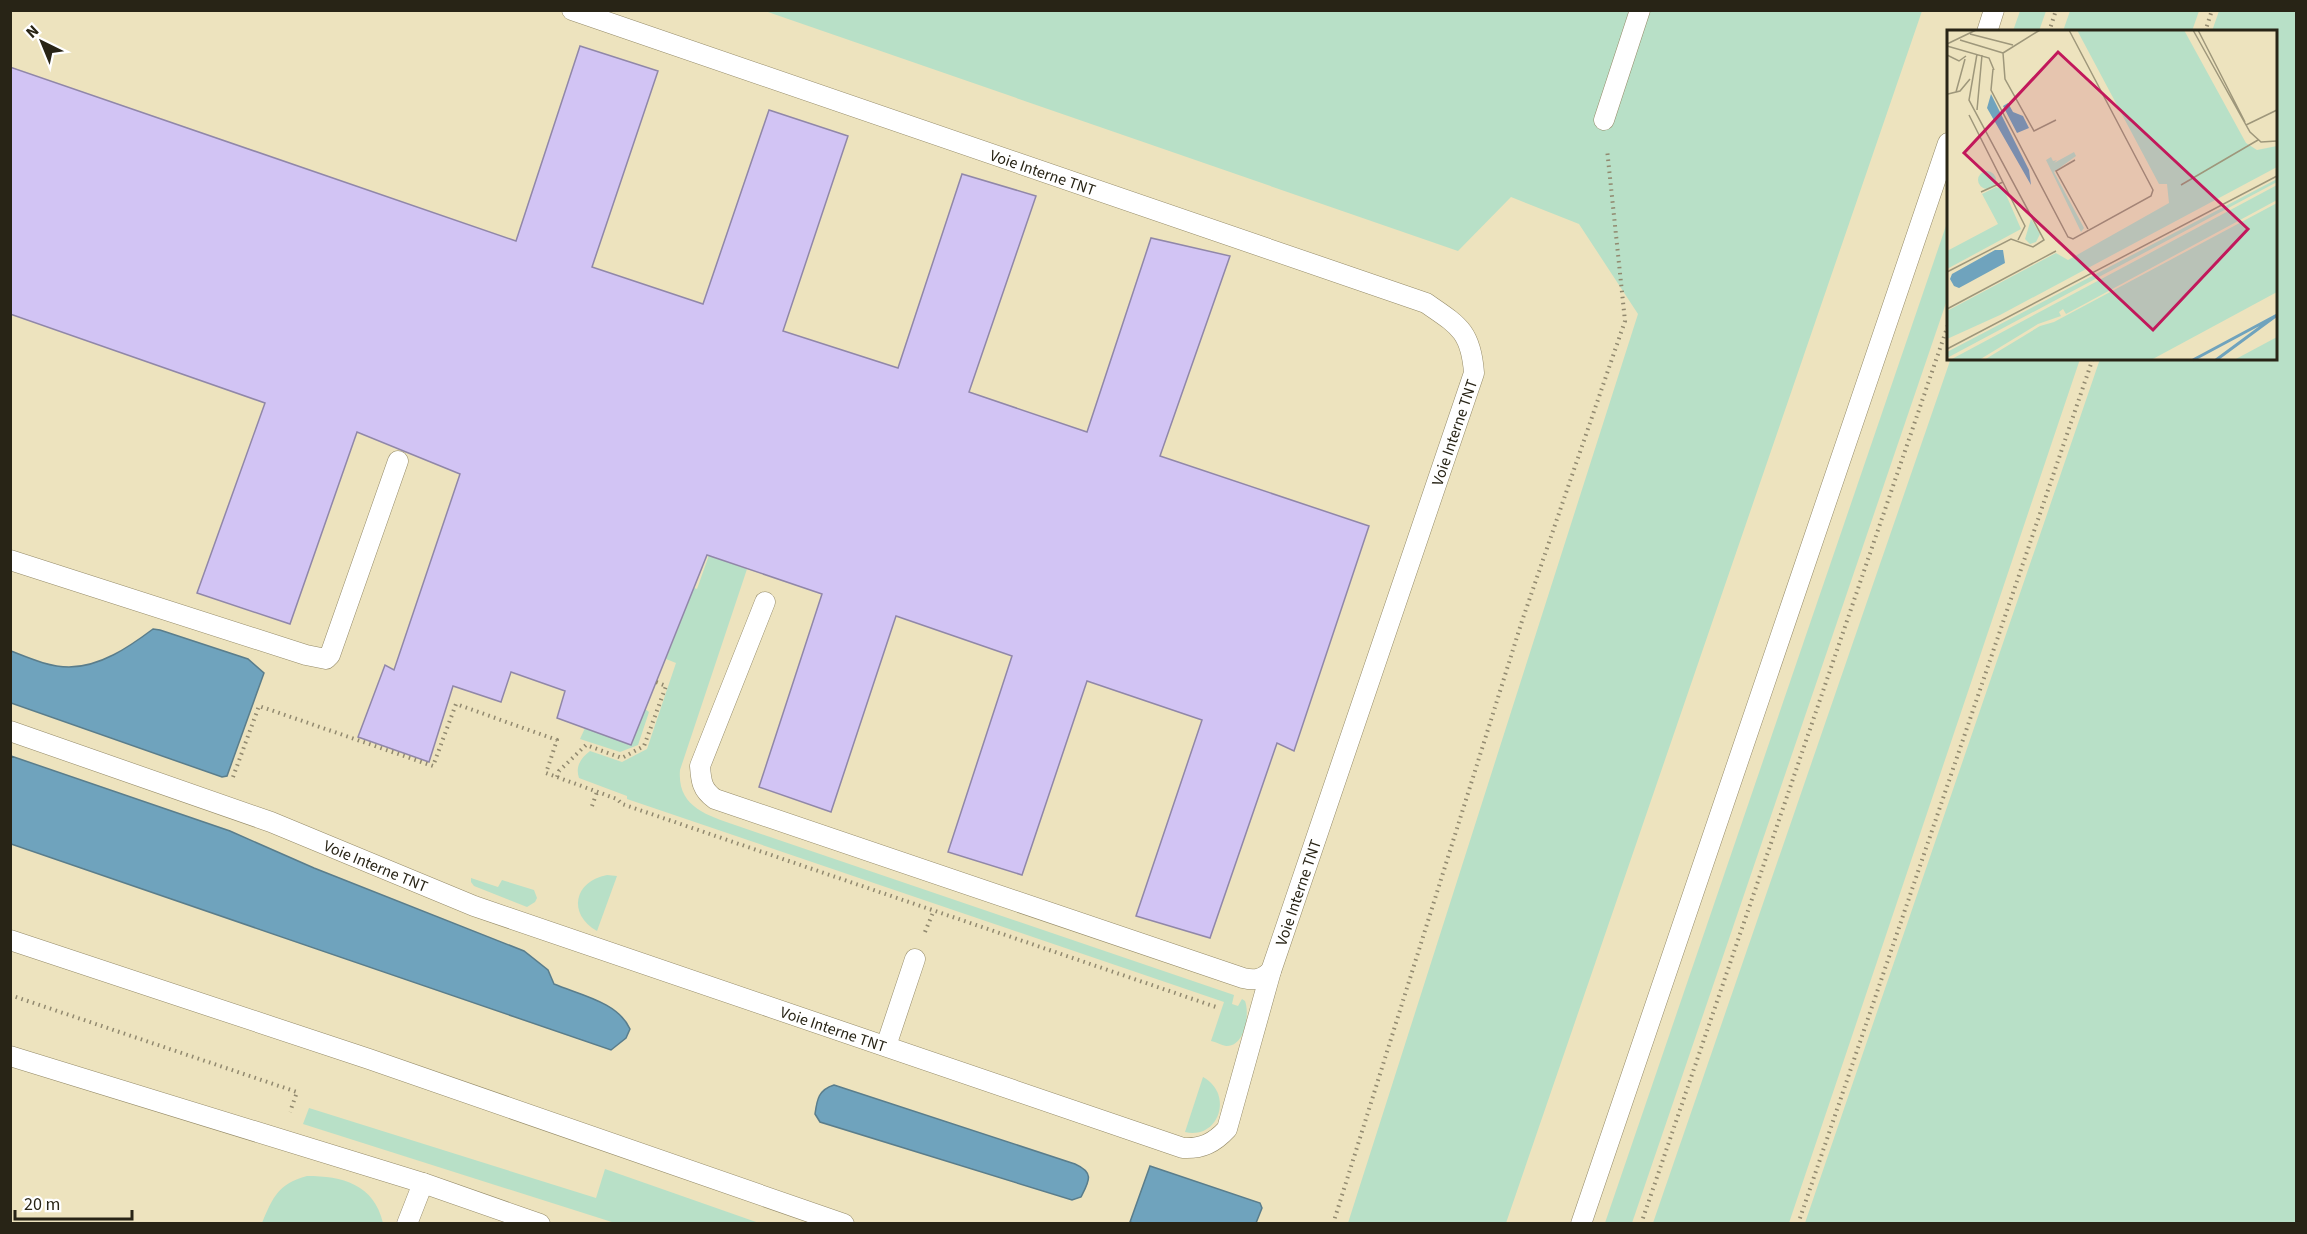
<svg xmlns="http://www.w3.org/2000/svg" width="2307" height="1234" font-family="'Source Sans 3',sans-serif">
<style>
.green{fill:#b8e0c7}
.water{fill:#6fa3bd;stroke:#5a7d8b;stroke-width:1.5}
.building{fill:#d2c4f4;stroke:#9087a8;stroke-width:1.5}
.lines{fill:none;stroke-linecap:round;stroke-linejoin:round}
.lane-casing{stroke:#948a68;stroke-width:21}
.path{stroke:#91896f;stroke-width:4;stroke-dasharray:1.5 4.5;stroke-linecap:butt}
.lane{stroke:#fff;stroke-width:20}
.labels{text-anchor:middle;stroke-width:4.5;stroke-linejoin:round;paint-order:stroke}
.street-label{font-size:16px;fill:#282416;stroke:#fff}
.inset-river{fill:none;stroke:#6fa3bd;stroke-width:3}
.inset-road{fill:none;stroke:#9e977b;stroke-width:1.5}
.view{fill:#c2185b;fill-opacity:0.15;stroke:#c2185b;stroke-width:3}
.inset-edge{fill:none;stroke:#282416;stroke-width:3}
</style>
<rect width="100%" height="100%" fill="#ede3be"/>
<g class="green">
<path d="M765 11H1922L1506 1223H1348L1638 314 1579 224 1511 197 1458 251Z"/>
<path d="M2020 11H2046L2039 31H2013Z"/>
<path d="M2070 11V10L2199 11 2192 31H2063Z"/>
<path d="M2219 11H2296V1223H1805L2100 359 2276 358V32L2212 31Z"/>
<path d="M1948 220V297L1632 1223H1605Z"/>
<path d="M1951 358 2080 359 1789 1223H1653Z"/>
<path d="M709 555 747 569 680 770C677 807 707 815 735 825L1234 995 1232 1004 1238 1006 1242 999 1245 1001C1250 1014 1245 1047 1226 1046 1221 1045 1216 1042 1211 1041L1224 1002 627 799V796L579 778C575 766 581 758 590 751L622 762 647 749 676 663 666 659 694 588 697 589Z"/>
<path d="M645 709 649 712 638 745 620 752 580 739 585 728 631 745Z"/>
<path d="M607 875 617 876 597 931C567 914 574 881 607 875Z"/>
<path d="M471 878 498 887 502 880 534 890 537 898 535 902 527 907 474 886 471 882Z"/>
<path d="M1203 1077C1234 1094 1219 1140 1185 1132Z"/>
<path d="M309 1108 596 1198 605 1169 759 1223H615L303 1124Z"/>
<path d="M307 1176C342 1176 374 1184 383 1223H262C273 1197 278 1184 307 1176Z"/>
</g>
<g class="water">
<path d="M153 629 160 630 248 659 264 673 227 776 222 777 11 703V651C29 658 49 667 69 667 100 667 129 647 153 629Z"/>
<path d="M11 756 230 831 314 868 524 951 548 970 554 984C580 995 618 1002 630 1029L626 1038 611 1050 11 844Z"/>
<path d="M834 1085 1075 1164C1095 1173 1089 1181 1081 1197L1072 1200 820 1122 815 1114C817 1100 818 1090 834 1085Z"/>
<path d="M1150 1166 1260 1203 1262 1208 1256 1223H1133L1130 1222Z"/>
</g>
<path class="building" d="M580 46 658 71 592 267 703 304 769 110 848 136 783 331 898 368 962 174 1036 196 969 392 1087 432 1151 238 1230 256 1160 456 1369 526 1294 751 1277 743 1210 938 1136 916 1202 720 1087 681 1022 875 948 852 1012 656 896 616 831 812 759 787 822 594 707 555 631 745 557 718 565 691 511 672 501 702 453 686 429 762 358 737 385 665 394 670 460 474 357 432 290 624 197 593 265 403 10 314V67L516 241Z"/>
<g class="lines">
<defs>
<g id="lane">
<path d="M1987 32 1994 10"/>
<path d="M1604 120 1640 10"/>
<path d="M10 560 306 655 326 659 330 655 398 461"/>
<path d="M765 602 700 766C701 781 702 790 715 799L1243 978C1256 981 1262 979 1271 971"/>
<path id="s1" d="M10 731 271 822 474 906 1183 1148C1202 1149 1214 1143 1227 1129L1271 971 1474 373C1471 331 1458 325 1426 303L572 10"/>
<path d="M10 940 369 1059 844 1224"/>
<path d="M886 1046 915 959"/>
<path d="M10 1056 423 1183 540 1224"/>
<path d="M407 1224 423 1183"/>
<path d="M1581 1224 1948 143"/>
</g>
</defs>
<use href="#lane" class="lane-casing"/>
<g class="path">
<path d="M2049 32 2056 10"/>
<path d="M2205 32 2212 10"/>
<path d="M233 777 259 706 433 766 456 704 557 740 546 773 617 799 622 804 1219 1008"/>
<path d="M557 777 559 771 586 745 622 758 644 746 666 686 656 682"/>
<path d="M592 806 597 792"/>
<path d="M925 932 934 910"/>
<path d="M10 995 297 1092 290 1112"/>
<path d="M1333 1224 1522 621 1625 321 1607 149"/>
<path d="M1641 1224 1948 325"/>
<path d="M1798 1224 2093 358"/>
</g>
<use href="#lane" class="lane"/>
</g>
<g class="labels">
<g class="street-label">
<text transform="translate(1043 172) rotate(19)" y="6">Voie Interne TNT</text>
<text dy="6" stroke="none"><textPath href="#s1" startOffset="2028">Voie Interne TNT</textPath></text>
<text dy="6" stroke="none"><textPath href="#s1" startOffset="390">Voie Interne TNT</textPath></text>
<text dy="6" stroke="none"><textPath href="#s1" startOffset="1542">Voie Interne TNT</textPath></text>
<text dy="6" stroke="none"><textPath href="#s1" startOffset="876">Voie Interne TNT</textPath></text>
</g>
</g>
<g transform="translate(1947 30)">
<rect width="330" height="330" fill="#ede3be"/>
<path d="M130 0H237L299 113 310 120 330 116V137L53 285 0 309V281L109 223 121 230 222 173 220 154H212ZM127 122 129 126 107 142 137 198 134 202 99 130 104 127 106 131 110 130 107 133ZM31 150a9 9 0 1 1 18 0a9 9 0 1 1-18 0ZM330 149V152L0 328V322ZM330 155V170L119 284 116 279 112 282 114 286 91 294 32 330H3ZM49 157 57 160 74 199 0 239V221L51 194 35 164ZM330 173V262L204 330H37L93 296 107 292ZM84 189 93 204 89 212 83 214 78 209ZM330 307V330H287Z" fill="#b8e0c7"/>
<path d="M44 64 82 140 84 155 40 78ZM61 73 66 82 76 86 82 98 70 103 56 76ZM48 220H56L58 233 12 258 7 256 3 249 5 244Z" fill="#6fa3bd"/>
<path class="inset-river" d="M246 330 330 285M269 330 330 285"/>
<path class="inset-road" d="M246 0 303 102 314 112 330 111M251 0 298 92M23 4 66 15M13 10 56 23M0 14 29 0M0 16 42 28 47 40M56 23 58 49 87 101 109 90M56 23 93 0M0 25 12 31 19 26M46 39 44 60 121 207 126 209 204 166 206 160 122 0M9 62 18 29M1 64 13 61 23 49M30 80 35 25M22 85 78 196 71 210M299 95 330 80M128 130 109 141 141 199M234 155 311 110M34 162 56 152M0 242 64 209 86 217 97 210 22 70 30 24M0 279 109 221M0 319 330 146"/>
<path class="view" d="M111 22 301 199 206 300 17 123Z"/>
<rect width="330" height="330" class="inset-edge"/>
</g>
<rect width="2307" height="1234" fill="none" stroke="#282416" stroke-width="24"/>
<g transform="translate(42 42) rotate(317)" stroke="#ffffff" stroke-width="4.5" paint-order="stroke">
<path d="M0-4.5L10 22L0 15L-10 22Z" fill="#282416"/>
<text y="-9" font-size="16" font-weight="bold" text-anchor="middle" fill="#282416">N</text>
</g>
<path d="M15 1210v9h117v-9" fill="none" stroke="#282416" stroke-width="3"/>
<text x="24" y="1210" font-size="18" fill="#282416" stroke="#ffffff" stroke-width="4.5" paint-order="stroke">20 m</text>
</svg>
